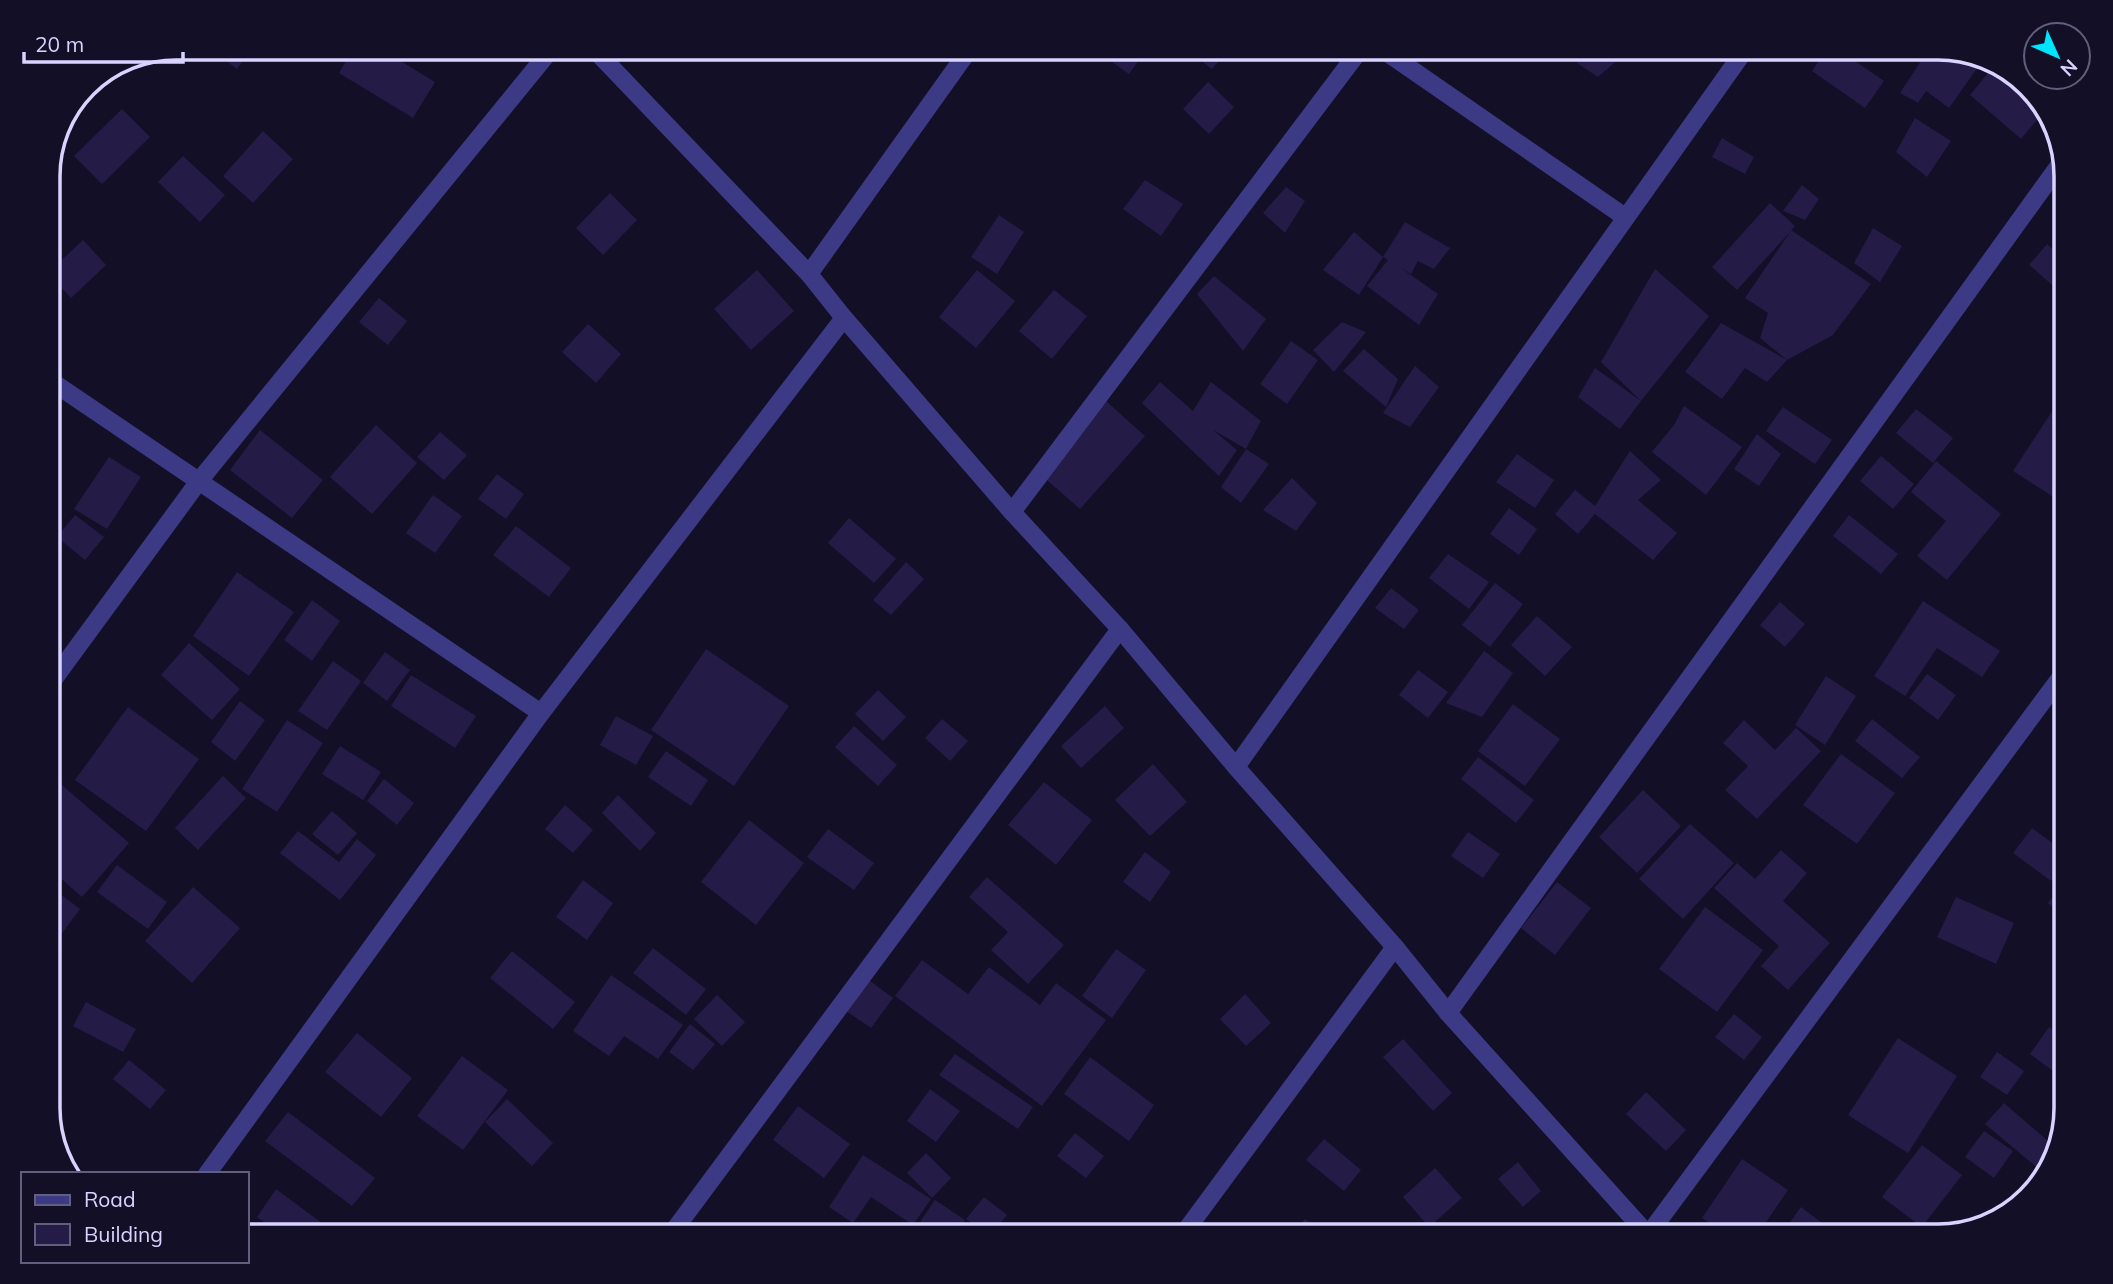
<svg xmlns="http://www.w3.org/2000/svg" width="2113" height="1284" font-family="Mulish,sans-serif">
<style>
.building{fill:#241b47}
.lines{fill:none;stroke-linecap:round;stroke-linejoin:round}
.minor{stroke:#3d3a85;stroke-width:18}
.rim{fill:none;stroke:#d9d4ff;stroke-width:3.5}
</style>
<rect width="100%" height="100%" fill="#130f26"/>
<g class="building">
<path d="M207 47H252L237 69Z"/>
<path d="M266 47H285L276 57Z"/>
<path d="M354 47H378L435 82 413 118 339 73Z"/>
<path d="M1091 47H1148L1129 74Z"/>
<path d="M1184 47H1230L1212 69Z"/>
<path d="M1589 47H1611L1621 57 1598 77 1577 63Z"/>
<path d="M1828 47H1835L1884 81 1865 108 1812 71Z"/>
<path d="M1930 47H1937L1983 60 1949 108 1926 91 1918 103 1900 93Z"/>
<path d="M1996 63 2046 109 2021 139 1970 95Z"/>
<path d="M1208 82 1234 107 1209 134 1183 109Z"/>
<path d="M122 109 150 137 102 184 74 156Z"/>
<path d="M1915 118 1951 141 1927 177 1896 152Z"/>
<path d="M263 131 293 159 253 203 223 176Z"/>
<path d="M1722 138 1754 157 1745 174 1712 157Z"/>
<path d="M183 156 225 195 200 222 158 182Z"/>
<path d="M1145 180 1183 204 1161 236 1123 209Z"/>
<path d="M1802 185 1819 199 1805 220 1783 211Z"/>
<path d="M1286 187 1305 201 1285 233 1263 213Z"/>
<path d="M610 193 637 220 603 255 576 228Z"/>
<path d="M1770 203 1795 226 1791 230 1871 284 1833 335 1787 360 1760 338 1768 313 1745 298 1790 232 1737 290 1712 267Z"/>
<path d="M999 215 1024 232 997 274 971 257Z"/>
<path d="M1405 222 1450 248 1434 269 1418 261 1411 274 1401 268 1438 294 1419 325 1367 286 1388 260 1383 257Z"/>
<path d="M2066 227V242L2057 235Z"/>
<path d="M1873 228 1902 246 1880 282 1854 263Z"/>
<path d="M1354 232 1383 257 1359 295 1323 270Z"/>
<path d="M83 240 106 265 71 298 48 273Z"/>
<path d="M2047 244 2066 260V297L2029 265Z"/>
<path d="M1655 269 1709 316 1641 401 1601 362Z"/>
<path d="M757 270 794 311 751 350 714 309Z"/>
<path d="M977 270 1015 301 976 348 939 317Z"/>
<path d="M1214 276 1266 319 1243 351 1197 294Z"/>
<path d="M1054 290 1087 316 1052 359 1019 331Z"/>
<path d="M379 298 407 321 388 345 359 322Z"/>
<path d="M1342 322 1366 332 1334 372 1313 350Z"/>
<path d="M1721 323 1787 360 1767 382 1745 368 1722 399 1685 372Z"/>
<path d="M588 324 621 354 596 383 562 352Z"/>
<path d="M1291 341 1318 360 1287 404 1260 384Z"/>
<path d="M1364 349 1398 379 1386 407 1343 371Z"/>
<path d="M1415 366 1439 387 1410 427 1383 413Z"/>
<path d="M1595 368 1641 401 1620 429 1578 397Z"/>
<path d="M1160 382 1193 411 1211 382 1261 421 1246 449 1213 430 1237 450 1219 476 1142 403Z"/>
<path d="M2062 396 2066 399V505L2013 471Z"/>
<path d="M1106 401 1145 436 1080 509 1040 474Z"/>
<path d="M1684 406 1742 447 1706 495 1652 452 1674 425Z"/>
<path d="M1783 407 1832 440 1815 464 1766 431Z"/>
<path d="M1916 409 1953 438 1933 463 1896 433Z"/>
<path d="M376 425 417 463 372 514 330 477Z"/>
<path d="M260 430 323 480 292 518 230 470Z"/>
<path d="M440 432 467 455 444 480 417 457Z"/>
<path d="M1757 434 1781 454 1759 486 1734 469Z"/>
<path d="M1246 449 1269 464 1241 503 1221 487Z"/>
<path d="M1630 451 1661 480 1638 500 1677 533 1653 560 1595 514 1578 534 1555 514 1575 490 1595 506Z"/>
<path d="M1517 454 1554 480 1535 508 1496 482Z"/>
<path d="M1881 456 1914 484 1893 509 1860 481Z"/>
<path d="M109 457 141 477 107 529 74 509Z"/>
<path d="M1936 461 2001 514 1947 580 1917 556 1946 521 1911 492Z"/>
<path d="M497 474 524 494 506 519 478 499Z"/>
<path d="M1292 478 1317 503 1296 531 1263 510Z"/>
<path d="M433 495 462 516 435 553 406 533Z"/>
<path d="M1509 508 1537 529 1519 555 1490 534Z"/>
<path d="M75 515 104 537 85 560 57 537Z"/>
<path d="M1849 515 1898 554 1881 574 1833 536Z"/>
<path d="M849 518 896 559 874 583 828 543Z"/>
<path d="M516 526 571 568 549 597 493 555Z"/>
<path d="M1448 554 1489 582 1469 609 1429 578Z"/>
<path d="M906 562 924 579 891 615 873 600Z"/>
<path d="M237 572 294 612 249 676 193 636Z"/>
<path d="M1495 583 1523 604 1490 647 1462 625Z"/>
<path d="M1391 588 1419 610 1404 629 1375 608Z"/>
<path d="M312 600 340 621 312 661 284 640Z"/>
<path d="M1923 601 2000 651 1982 677 1937 648 1905 696 1874 676Z"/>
<path d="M1780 602 1805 624 1785 647 1760 625Z"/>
<path d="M1537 616 1572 647 1545 676 1511 645Z"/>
<path d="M189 643 240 689 212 720 161 675Z"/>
<path d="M706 649 789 706 734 786 651 730Z"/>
<path d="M1484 651 1513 673 1482 717 1446 703Z"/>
<path d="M385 652 410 670 387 701 363 683Z"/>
<path d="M333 661 361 681 327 730 298 711Z"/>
<path d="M1418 670 1448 692 1428 718 1399 695Z"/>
<path d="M1927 674 1956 695 1938 720 1909 698Z"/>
<path d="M411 675 476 716 455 748 391 706Z"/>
<path d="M1826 676 1856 696 1825 745 1795 725Z"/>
<path d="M878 690 906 717 883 741 855 714Z"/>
<path d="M240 701 265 720 235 761 211 742Z"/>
<path d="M1513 704 1560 739 1525 786 1478 751Z"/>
<path d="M1105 706 1124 728 1081 768 1061 746Z"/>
<path d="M128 707 199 759 146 831 75 780Z"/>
<path d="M616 716 653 736 636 765 600 745Z"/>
<path d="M942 719 968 741 950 761 925 738Z"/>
<path d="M1872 719 1920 757 1902 778 1855 741Z"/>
<path d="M287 720 323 743 277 812 242 789Z"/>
<path d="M1744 720 1775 750 1796 728 1821 751 1757 819 1725 790 1748 766 1723 743Z"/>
<path d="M854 726 897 765 878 786 835 747Z"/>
<path d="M340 746 381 772 363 800 322 774Z"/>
<path d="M666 751 708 780 691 806 648 777Z"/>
<path d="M1841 754 1895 793 1857 844 1803 805Z"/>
<path d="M1478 757 1534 800 1516 823 1461 779Z"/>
<path d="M1153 764 1187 802 1150 836 1115 800Z"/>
<path d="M223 776 246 798 198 850 175 828Z"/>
<path d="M55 779 129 843 82 897 48 867V787Z"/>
<path d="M384 779 414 803 397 825 367 801Z"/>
<path d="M1044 782 1092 820 1056 865 1008 825Z"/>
<path d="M1643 790 1681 826 1637 873 1599 837Z"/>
<path d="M618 795 656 833 640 851 602 813Z"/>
<path d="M565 805 593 830 573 853 545 829Z"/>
<path d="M332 811 357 833 338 855 312 834Z"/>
<path d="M749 820 804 863 756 925 701 882Z"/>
<path d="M1690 824 1734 863 1683 919 1639 879Z"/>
<path d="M2032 828 2066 853V862L2051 881 2013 853Z"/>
<path d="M828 829 874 863 854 890 807 857Z"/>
<path d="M298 831 339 862 357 839 376 855 340 900 280 853Z"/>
<path d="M1468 832 1500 854 1483 878 1451 856Z"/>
<path d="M1781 850 1807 873 1783 901 1830 943 1788 990 1761 966 1779 946 1714 888 1737 863 1755 879Z"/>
<path d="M1145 852 1171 872 1150 902 1123 882Z"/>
<path d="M117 865 167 902 148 929 97 892Z"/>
<path d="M987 877 1064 945 1028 984 991 950 1008 932 969 897Z"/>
<path d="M583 880 613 903 587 940 556 917Z"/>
<path d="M2066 880V918L2048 903Z"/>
<path d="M1557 882 1591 908 1555 955 1521 928Z"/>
<path d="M48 885 80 909 60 936 48 926Z"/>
<path d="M193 887 240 928 192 983 145 941Z"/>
<path d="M1956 897 2014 923 1996 964 1937 937Z"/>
<path d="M1705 907 1763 950 1717 1012 1659 969Z"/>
<path d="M48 932 56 939 48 949Z"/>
<path d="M653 948 706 989 686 1015 633 973Z"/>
<path d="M1116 949 1146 970 1112 1018 1082 996Z"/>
<path d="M512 951 575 1002 553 1029 490 978Z"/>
<path d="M922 960 968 994 989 967 1040 1005 1056 983 1106 1020 1042 1106 895 996Z"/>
<path d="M611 975 683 1025 658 1059 624 1036 609 1056 573 1031Z"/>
<path d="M869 980 893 998 871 1028 846 1011Z"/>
<path d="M1245 994 1271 1023 1246 1046 1220 1019Z"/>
<path d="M717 995 745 1022 722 1046 694 1019Z"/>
<path d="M86 1002 136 1029 123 1052 73 1026Z"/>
<path d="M1734 1014 1762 1037 1744 1060 1715 1037Z"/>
<path d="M690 1024 715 1044 693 1070 669 1052Z"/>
<path d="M2049 1027 2066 1038V1062L2057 1074 2030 1054Z"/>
<path d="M357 1033 412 1078 381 1117 325 1072Z"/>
<path d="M1898 1038 1957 1076 1908 1153 1848 1115Z"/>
<path d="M1403 1039 1452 1093 1433 1111 1383 1057Z"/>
<path d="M1997 1052 2024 1071 2007 1095 1980 1077Z"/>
<path d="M955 1054 1033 1107 1018 1129 939 1075Z"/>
<path d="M462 1056 508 1090 463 1150 417 1116Z"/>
<path d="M1090 1057 1154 1105 1129 1141 1064 1094Z"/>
<path d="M129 1060 166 1090 150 1109 113 1079Z"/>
<path d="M930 1089 960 1111 936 1142 907 1121Z"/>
<path d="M1646 1092 1686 1130 1666 1151 1626 1114Z"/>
<path d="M507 1099 553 1143 532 1166 485 1122Z"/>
<path d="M2004 1103 2055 1147 2046 1175 1985 1124Z"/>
<path d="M798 1106 850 1144 824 1178 773 1140Z"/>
<path d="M288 1112 375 1178 352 1206 265 1141Z"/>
<path d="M1984 1131 2013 1151 1994 1178 1965 1157Z"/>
<path d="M1075 1133 1104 1156 1086 1178 1057 1156Z"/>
<path d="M1324 1139 1361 1170 1344 1191 1306 1160Z"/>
<path d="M1922 1145 1962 1175 1922 1227 1882 1197Z"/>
<path d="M926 1153 951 1178 932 1198 907 1173Z"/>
<path d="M863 1155 931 1199 913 1225 871 1197 853 1223 829 1207Z"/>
<path d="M1742 1159 1788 1190 1756 1237H1730L1702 1218Z"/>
<path d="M1518 1162 1541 1191 1523 1207 1498 1179Z"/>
<path d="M1435 1168 1462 1198 1429 1227 1403 1197Z"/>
<path d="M276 1189 334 1232 331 1237H284L257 1217Z"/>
<path d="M984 1197 1007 1215 989 1237 966 1219Z"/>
<path d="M935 1200 965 1220 953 1237H941L920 1222Z"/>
<path d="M1801 1207 1841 1237 1781 1235Z"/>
<path d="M1305 1219 1329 1237H1291Z"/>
<path d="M919 1224 933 1237H908Z"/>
<path d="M449 1229 458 1237H443Z"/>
</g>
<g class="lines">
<g class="minor">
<path d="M592 47 809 274 844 318 1012 512 1120 629 1236 767 1395 947 1448 1013 1650 1237"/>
<path d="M1379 47 1625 217"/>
<path d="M809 274 971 47"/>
<path d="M48 379 541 713"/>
<path d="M1012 512 1362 47"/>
<path d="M48 687 199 481 553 47"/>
<path d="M1236 767 1747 47"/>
<path d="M1448 1013 2063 160"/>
<path d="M207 1174 541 713 844 318"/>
<path d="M1648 1235 2066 670"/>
<path d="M669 1237 1120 629"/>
<path d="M1181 1237 1395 947"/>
</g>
</g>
<path d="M0 0H2113V1284H0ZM176 60H1938A116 116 0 0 1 2054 176V1108A116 116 0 0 1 1938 1224H176A116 116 0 0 1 60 1108V176A116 116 0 0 1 176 60Z" fill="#130f26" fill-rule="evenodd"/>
<path class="rim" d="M176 60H1938A116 116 0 0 1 2054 176V1108A116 116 0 0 1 1938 1224H176A116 116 0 0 1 60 1108V176A116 116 0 0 1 176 60Z"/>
<rect x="21" y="1172" width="228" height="91" fill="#130f26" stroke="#625e7d" stroke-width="2"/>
<rect x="35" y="1195" width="35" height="10" fill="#3d3a85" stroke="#625e7d" stroke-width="2"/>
<text x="84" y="1207" font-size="21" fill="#d9d4ff">Road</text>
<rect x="35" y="1224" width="35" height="21" fill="#241b47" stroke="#625e7d" stroke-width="2"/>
<text x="84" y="1242" font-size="21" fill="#d9d4ff">Building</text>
<g transform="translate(2057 56) rotate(135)"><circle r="33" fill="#130f26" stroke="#625e7d" stroke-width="2"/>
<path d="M0-5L12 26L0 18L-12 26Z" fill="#00e5ff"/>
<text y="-10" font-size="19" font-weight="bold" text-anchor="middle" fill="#d9d4ff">N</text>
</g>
<path d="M24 52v10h159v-10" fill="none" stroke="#d9d4ff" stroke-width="3.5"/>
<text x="35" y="52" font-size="21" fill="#d9d4ff" stroke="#130f26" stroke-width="5" paint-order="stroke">20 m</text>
</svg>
